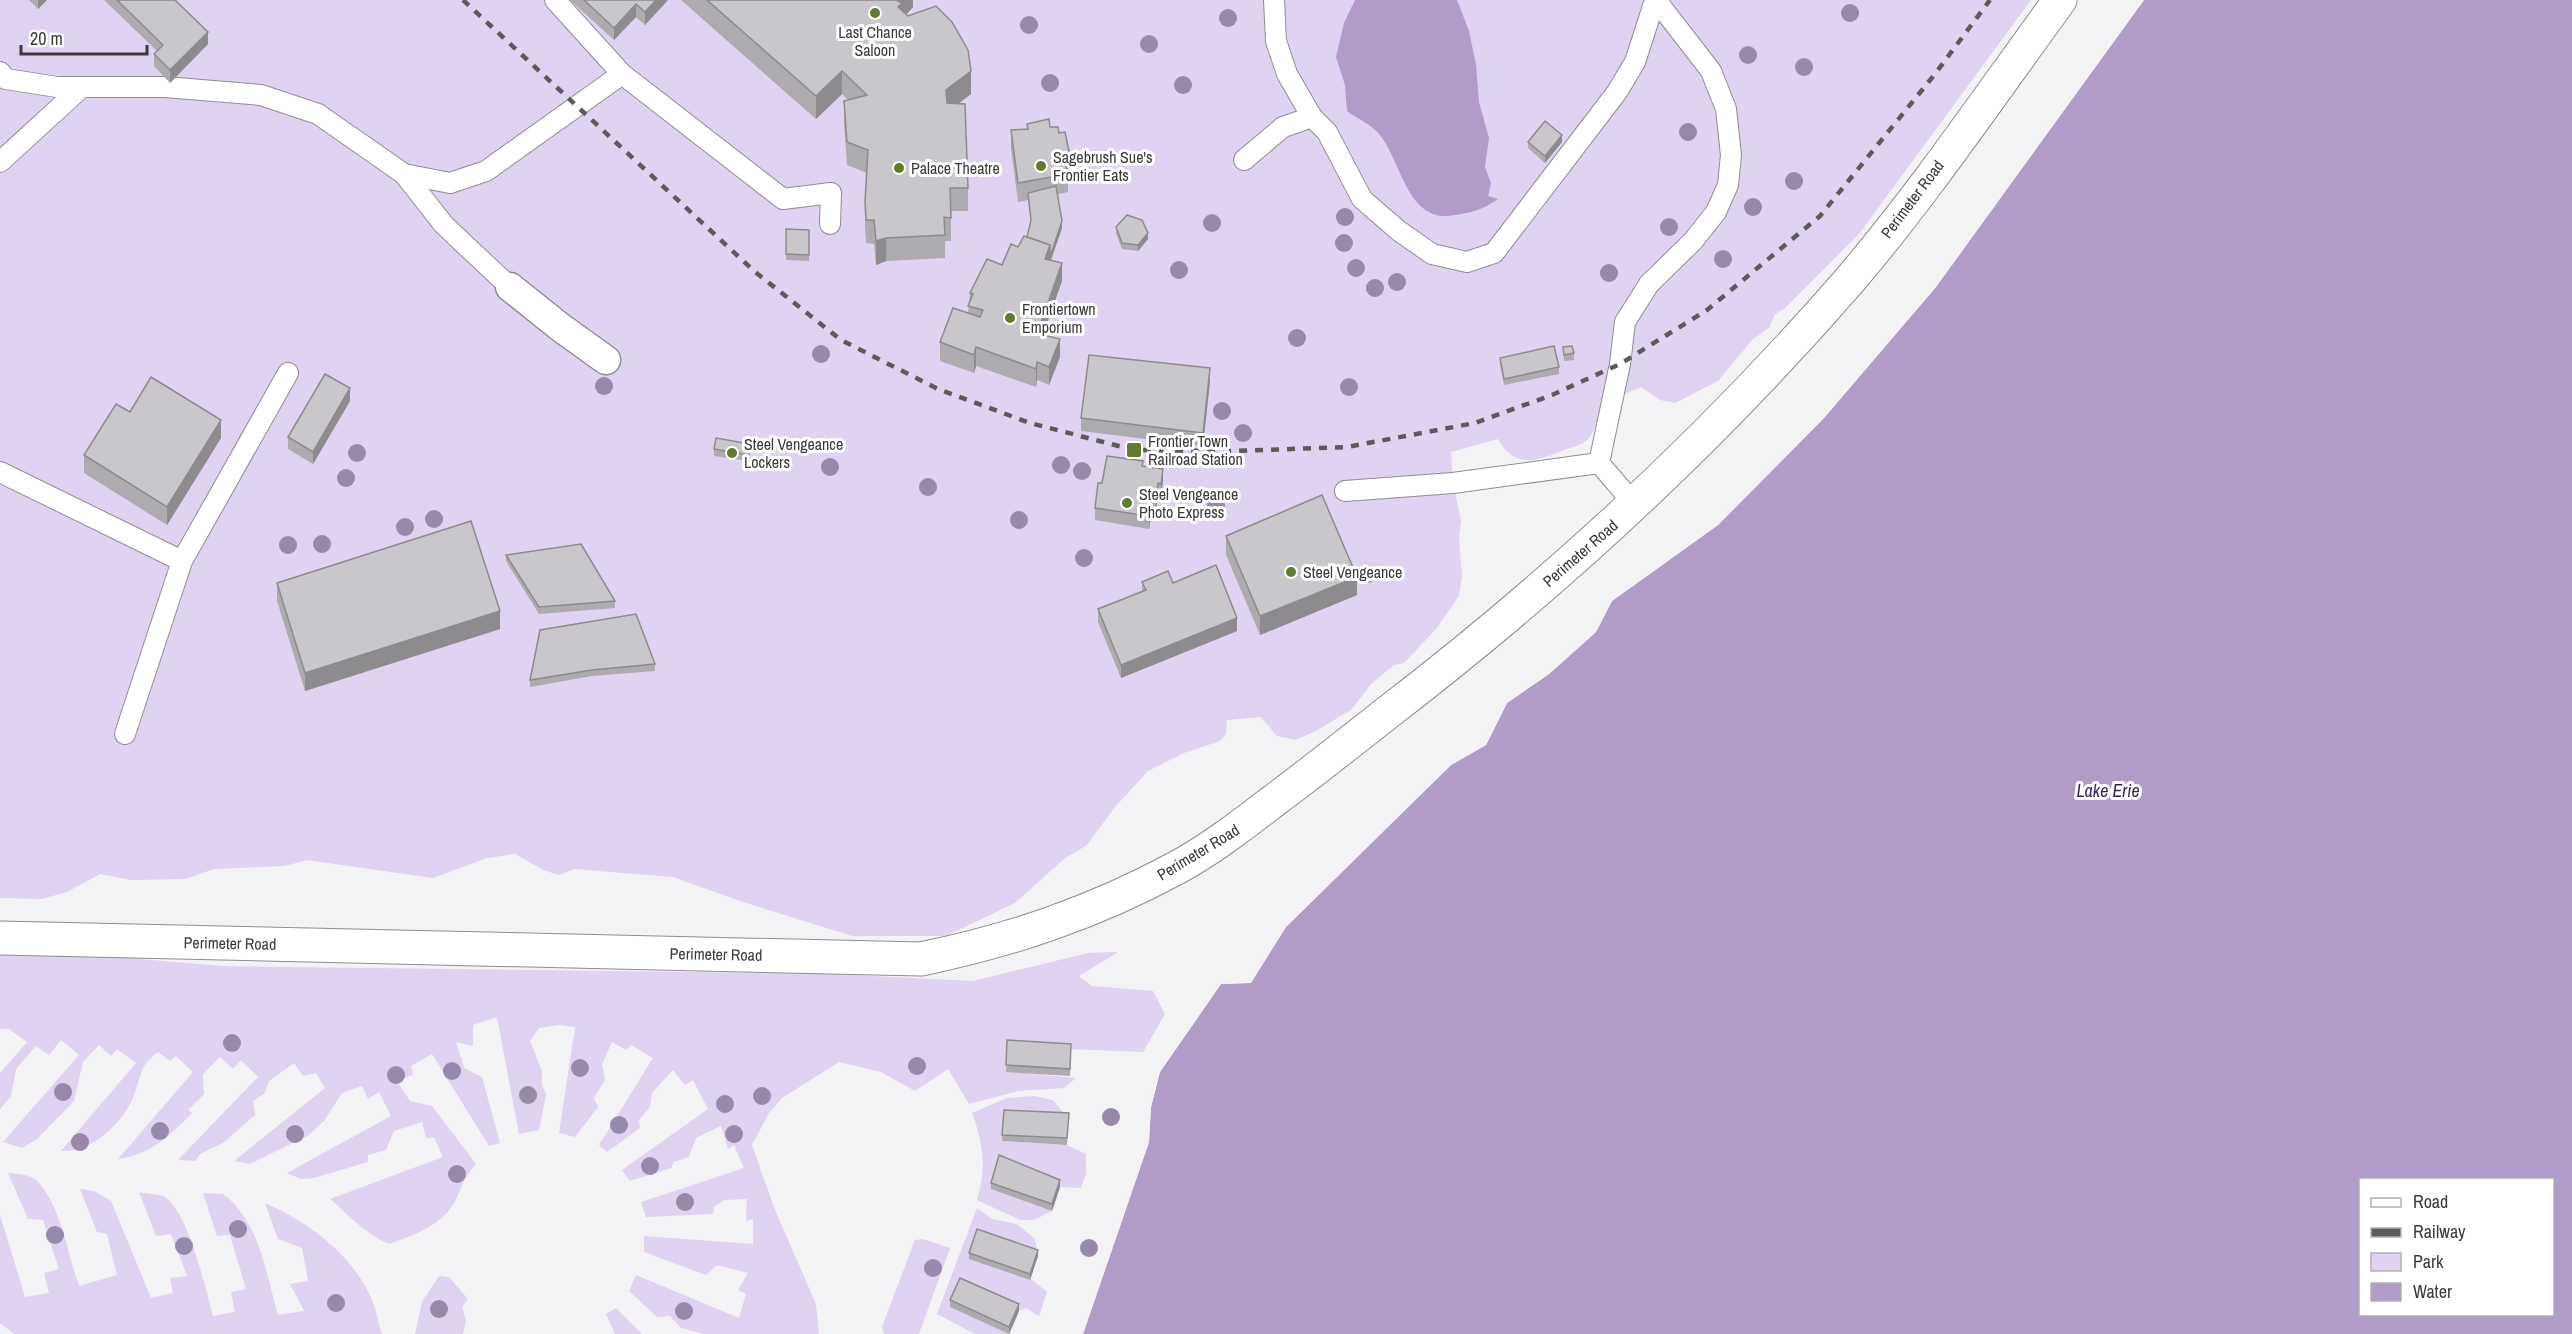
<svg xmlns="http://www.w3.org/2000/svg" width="2572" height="1334" font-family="'Archivo Narrow',sans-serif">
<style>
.green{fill:#e0d2f1}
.water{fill:#b09bc9;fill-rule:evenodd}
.pier{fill:#f3f2f5}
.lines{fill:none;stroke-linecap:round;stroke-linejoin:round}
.service-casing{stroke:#8f8d90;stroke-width:22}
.pedestrian-casing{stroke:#8f8d90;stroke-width:31}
.minor-casing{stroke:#8f8d90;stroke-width:35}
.service{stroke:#fff;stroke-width:20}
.pedestrian{stroke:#fff;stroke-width:28}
.minor{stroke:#fff;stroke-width:33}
.rail{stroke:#5b5b5c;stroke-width:4.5;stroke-dasharray:8 8;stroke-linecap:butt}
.tree{fill:#9888a9}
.wall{fill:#adabaf}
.shaded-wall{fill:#8d8b8e}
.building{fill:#c9c7cb;stroke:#8d8b8e;stroke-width:1.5}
.poi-dot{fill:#627b2e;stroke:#fff;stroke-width:2}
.labels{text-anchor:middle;stroke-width:6;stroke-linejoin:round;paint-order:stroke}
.poi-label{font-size:16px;fill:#3b3b3c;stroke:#fff;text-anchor:start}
.street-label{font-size:16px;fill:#3b3b3c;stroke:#fff}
.water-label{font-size:18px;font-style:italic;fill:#3c1f57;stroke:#fff}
</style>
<rect width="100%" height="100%" fill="#f3f2f5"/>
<g class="green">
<path d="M0 0H2031L1859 234 1784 309 1775 314 1769 328 1753 339 1718 381 1675 403 1660 400 1641 387 1601 404C1598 417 1596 429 1588 439 1583 445 1573 447 1567 449 1539 460 1515 471 1498 439L1451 452 1453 483 1461 520 1459 537 1462 577 1459 596 1436 629 1404 663 1394 665 1371 684 1352 709 1316 731 1295 740 1277 736 1261 717 1227 720 1226 734 1220 741 1184 753 1148 771 1115 807 1087 845 1064 859 1015 903 946 936H852L740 901 673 877 574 869 559 875 543 870 515 854 487 858 433 878 307 860 285 866 214 869 185 879 131 880 100 874 67 892 42 899 0 898Z"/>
<path d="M0 947 222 966 831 974 973 981 1088 953 1118 952 1079 976 1092 986 1153 991 1165 1014 1143 1052 1068 1049 1006 1071 1076 1078 1064 1088 1018 1091 969 1104 948 1069 915 1091 881 1072 839 1062 782 1098 769 1113 752 1145 775 1210 816 1304 819 1334H704L681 1328 670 1316 657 1317 629 1291 636 1275 739 1318 746 1294 738 1290 748 1273 717 1265 706 1275 644 1252V1236L753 1244V1219L746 1221 747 1199 724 1200 714 1207 713 1214 646 1217 641 1202 744 1168 734 1145 728 1149 721 1126 696 1138 689 1157 674 1162 671 1168 630 1181 622 1170 708 1109 693 1080 685 1085 673 1070 652 1093 650 1107 639 1120 640 1128 607 1152 599 1145 653 1058 631 1045 626 1050 612 1042 602 1064 605 1080 594 1098 598 1107 575 1137 559 1133 575 1027 559 1025 539 1028 530 1041 542 1071V1085L546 1094 539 1130 519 1134 497 1017 473 1025V1046L456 1042 464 1068 482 1077 500 1143 489 1146 432 1054 411 1066 413 1075 397 1081 410 1101 432 1106 476 1164C466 1174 463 1184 457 1197 444 1225 417 1234 389 1244 365 1234 349 1215 330 1199L443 1157 434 1137 426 1138 422 1122 394 1131 386 1150 368 1155V1162L314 1178 301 1179 287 1173 391 1116 379 1092 368 1099 362 1086 342 1093 324 1121 309 1135 250 1164 234 1161 325 1088 316 1073 303 1076 294 1063 269 1081 264 1094 253 1101 255 1115 223 1143 200 1154 195 1161 178 1160 258 1077 241 1060 233 1069 220 1057 203 1074 204 1094 188 1110 192 1113C171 1135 150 1155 118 1159L193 1072 176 1056 170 1061 158 1052C153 1056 148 1060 145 1065 140 1072 136 1094 130 1104 117 1128 89 1153 61 1151L136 1063 117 1049 111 1056 99 1045 83 1062 74 1101 37 1139 22 1148 3 1142 79 1055 61 1040 49 1055 36 1046 16 1069 11 1096 0 1109V1073L27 1042 9 1029H0Z"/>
<path d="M1034 1096 1053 1100 1069 1120 1002 1141 1067 1145 1086 1154V1173L1081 1188 1060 1187 999 1162 991 1189 1052 1211 1034 1220H1020L977 1200C987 1170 983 1141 972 1113L1007 1098Z"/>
<path d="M8 1173C18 1174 31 1174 38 1182 61 1206 68 1256 79 1286L117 1275 107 1234 97 1232 80 1189 94 1191 111 1201 151 1298 173 1293 170 1278 187 1276 171 1234 156 1236 139 1192C146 1194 156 1194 163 1196 187 1207 206 1290 213 1316L235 1312 231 1292 246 1289 230 1235 217 1236 203 1193 223 1194C260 1222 266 1274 278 1315L304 1311 290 1284 308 1281 302 1248 278 1239 265 1203C308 1222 351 1253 371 1298 376 1309 378 1322 382 1334H14L0 1323V1215L25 1297 49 1293 44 1273 59 1269 43 1220 28 1219Z"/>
<path d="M977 1208 992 1219 1017 1224 1035 1239 1038 1256 977 1235 1047 1292 1039 1316 1026 1308 1019 1311 1009 1334H975L937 1314Z"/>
<path d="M923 1239 950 1248 919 1334H884L882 1327 915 1240Z"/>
<path d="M439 1276 449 1277 468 1299 462 1307 466 1321 463 1334H415L422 1302Z"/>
<path d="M616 1308 642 1334H615L606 1314Z"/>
</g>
<g class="water">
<path d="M1355 0H1457L1469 31 1476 65 1479 102 1489 138 1485 167 1491 183 1488 196 1498 199C1482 210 1474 212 1455 215 1408 225 1402 163 1380 135 1373 126 1357 118 1347 111L1345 85 1336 57 1344 23Z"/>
<path d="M2144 0H2572V1334H1083L1149 1142 1151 1107 1160 1072 1221 984 1251 983 1286 927 1451 765 1486 745 1507 703 1549 674 1596 632 1612 601 1718 525 1824 418 1936 287ZM2360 1180H2552V1314H2360Z"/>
</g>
<path class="pier" d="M2140 0H2144L1936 287 1824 418 1718 525 1612 601 1596 632 1549 674 1507 703 1486 745 1451 765 1286 927 1250 983 1221 984 1160 1072 1151 1107 1149 1142 1083 1334H1080L1146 1141 1148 1106 1157 1071 1219 982 1249 980 1284 925 1449 763 1483 743 1505 701 1547 672 1593 631 1610 599 1716 523 1822 416 1933 285Z"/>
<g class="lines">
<defs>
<g id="service">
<path d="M555 0 622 74 783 199 831 193 830 224"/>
<path d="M1274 0 1276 41 1287 74 1312 117 1327 132 1362 199 1399 231 1432 254 1467 262 1494 253 1617 92 1635 62 1655 0"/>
<path d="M0 72 6 79 57 87H165L261 95 318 114 404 174 450 183 486 171 622 74"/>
<path d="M1244 160 1283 127 1312 117"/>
<path d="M0 162 82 87"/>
<path d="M404 174 444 225 510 287"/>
<path d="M0 472 182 561"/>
<path d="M1345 491 1453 483 1599 463"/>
<path d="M1635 505 1599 463 1620 364 1625 322 1649 284 1693 241 1716 212 1728 185 1731 155 1726 109 1711 71 1656 0"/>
<path d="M125 734 182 561 288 373"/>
</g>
<path id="pedestrian" d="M510 287 560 327 606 360"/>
<path id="minor" d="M0 938 921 959C1013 940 1095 912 1178 867 1211 849 1242 825 1272 802 1311 773 1349 743 1387 713 1555 584 1710 441 1849 281 1925 192 1991 94 2060 0"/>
</defs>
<use href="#service" class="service-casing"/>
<use href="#pedestrian" class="pedestrian-casing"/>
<use href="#minor" class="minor-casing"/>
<use href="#service" class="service"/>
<use href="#pedestrian" class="pedestrian"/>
<use href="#minor" class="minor"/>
<path class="rail" d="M463 0 754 271 841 340 938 389 1030 423 1134 450 1235 451 1347 447 1475 423 1552 395 1620 364 1707 310 1820 216 1935 74 1990 0"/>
</g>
<g class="tree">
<circle cx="1850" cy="13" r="9"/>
<circle cx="1228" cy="18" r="9"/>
<circle cx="1029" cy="25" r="9"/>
<circle cx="1149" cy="44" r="9"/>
<circle cx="1748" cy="55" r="9"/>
<circle cx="1804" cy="67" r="9"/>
<circle cx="1050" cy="83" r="9"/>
<circle cx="1183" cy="85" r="9"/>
<circle cx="1688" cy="132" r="9"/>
<circle cx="1794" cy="181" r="9"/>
<circle cx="1753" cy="207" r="9"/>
<circle cx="1345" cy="217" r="9"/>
<circle cx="1212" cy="223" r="9"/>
<circle cx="1669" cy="227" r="9"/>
<circle cx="1344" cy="243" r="9"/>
<circle cx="1723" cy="259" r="9"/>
<circle cx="1356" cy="268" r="9"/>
<circle cx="1179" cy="270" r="9"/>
<circle cx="1609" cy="273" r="9"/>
<circle cx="1397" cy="282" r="9"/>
<circle cx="1375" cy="288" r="9"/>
<circle cx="1297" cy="338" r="9"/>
<circle cx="821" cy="354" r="9"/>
<circle cx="604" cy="386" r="9"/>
<circle cx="1349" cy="387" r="9"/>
<circle cx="1222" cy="411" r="9"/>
<circle cx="1243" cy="433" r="9"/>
<circle cx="357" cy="453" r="9"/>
<circle cx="1061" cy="465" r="9"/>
<circle cx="830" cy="467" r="9"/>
<circle cx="1082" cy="471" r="9"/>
<circle cx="346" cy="478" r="9"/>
<circle cx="928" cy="487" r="9"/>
<circle cx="1216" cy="505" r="9"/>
<circle cx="434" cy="519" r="9"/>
<circle cx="1019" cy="520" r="9"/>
<circle cx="405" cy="527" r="9"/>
<circle cx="322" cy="544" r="9"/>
<circle cx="288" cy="545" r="9"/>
<circle cx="1084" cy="558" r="9"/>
<circle cx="1367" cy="574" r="9"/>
<circle cx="232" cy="1043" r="9"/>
<circle cx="917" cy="1066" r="9"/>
<circle cx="580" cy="1068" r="9"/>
<circle cx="452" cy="1071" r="9"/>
<circle cx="396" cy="1075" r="9"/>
<circle cx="63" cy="1092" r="9"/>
<circle cx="528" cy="1095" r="9"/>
<circle cx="762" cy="1096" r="9"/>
<circle cx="725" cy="1104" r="9"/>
<circle cx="1111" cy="1117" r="9"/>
<circle cx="619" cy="1125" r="9"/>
<circle cx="160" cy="1131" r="9"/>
<circle cx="295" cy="1134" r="9"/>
<circle cx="734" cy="1134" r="9"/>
<circle cx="80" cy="1142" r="9"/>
<circle cx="650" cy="1166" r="9"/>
<circle cx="457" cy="1174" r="9"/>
<circle cx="685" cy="1202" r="9"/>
<circle cx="238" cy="1229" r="9"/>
<circle cx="55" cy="1235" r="9"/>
<circle cx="184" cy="1246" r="9"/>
<circle cx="1089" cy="1248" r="9"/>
<circle cx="933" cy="1268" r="9"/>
<circle cx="336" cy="1303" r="9"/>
<circle cx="439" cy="1309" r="9"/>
<circle cx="684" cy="1311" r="9"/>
</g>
<g class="wall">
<path d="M29 0H47L38 9Z"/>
<path d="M104 0H175L208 44 170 83 154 66V54L157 51Z"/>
<path d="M570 0H668L645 25 636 17 614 40Z"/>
<path d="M681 0H913V7L906 15 971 94 958 104 968 188V211H951V241H945V258L886 261 876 265 874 244 866 243 865 226V202L867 173 847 165 844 124V101L848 100 842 94 816 119Z"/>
<path d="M1050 127 1059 133 1071 161V180H1068V192L1058 194 1062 228 1051 260 1062 281 1044 331 1048 336 1060 357 1049 385 1037 380 1036 387 976 366 974 373 940 361V342L968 313 970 293 1002 265 1027 237 1031 222 1028 200 1018 202 1011 148V130Z"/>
<path d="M1528 142H1562L1545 163 1528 148Z"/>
<path d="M1116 227 1148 239 1138 251 1122 249 1116 233Z"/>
<path d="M786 229 809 230V261L786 260Z"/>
<path d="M1563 347 1574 353V360L1564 361Z"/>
<path d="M1500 358 1559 367V374L1504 385 1500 364Z"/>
<path d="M1210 381 1203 446 1081 431V418Z"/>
<path d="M350 401 313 464 288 449V437Z"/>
<path d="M130 412 221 438 167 525 84 473V455Z"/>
<path d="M714 449 750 450 749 461 714 456Z"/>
<path d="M1143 466 1163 481 1161 496H1158L1156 512 1152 511 1149 529 1095 520V508L1102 483Z"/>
<path d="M1226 536 1357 595 1260 635 1226 555Z"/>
<path d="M506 555 615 601V608L539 614 506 561Z"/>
<path d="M1142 582 1173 583 1237 631 1121 678 1098 622V609L1142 591Z"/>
<path d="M277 583 500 629 305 691 277 601Z"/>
<path d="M540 630 655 664V671L592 676 530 687V680Z"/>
<path d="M1007 1040 1071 1044 1070 1076 1006 1072Z"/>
<path d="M1004 1110 1069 1113 1067 1145 1002 1141Z"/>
<path d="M991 1183 1060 1187 1052 1211 991 1189Z"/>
<path d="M969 1253 1038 1256 1030 1280 969 1259Z"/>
<path d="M950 1300 1019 1311 1009 1334 950 1307Z"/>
</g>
<g class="shaded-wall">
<path d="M38 0H47L38 9Z"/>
<path d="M656 0H668L645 25V12Z"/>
<path d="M899 0H913V7L902 19 898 30Z"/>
<path d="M636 4V17L614 40V28Z"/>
<path d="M208 32V44L170 83V70Z"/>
<path d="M842 71V94L816 119V96Z"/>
<path d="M971 71V94L946 113V90Z"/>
<path d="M1562 135V142L1545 163V156Z"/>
<path d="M1062 221V228L1045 277V259L1050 245Z"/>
<path d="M1148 233V239L1138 251V245Z"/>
<path d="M886 238V261L876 265V241Z"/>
<path d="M1062 263V281L1039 346V328Z"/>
<path d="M1060 339V357L1049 385V367Z"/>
<path d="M976 347V366L974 373V355Z"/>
<path d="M1037 362V380L1036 387V369Z"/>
<path d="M1210 368V381L1203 446V433Z"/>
<path d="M350 388V401L313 464V452Z"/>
<path d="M221 420V438L167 525V507Z"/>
<path d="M1163 469V481L1161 496V484Z"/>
<path d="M1158 483V496L1156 512V499Z"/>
<path d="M1152 498V511L1149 529V516Z"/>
<path d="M1357 577V595L1260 635V616Z"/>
<path d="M500 611V629L305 691V673Z"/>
<path d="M1237 618V631L1121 678V665Z"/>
<path d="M1060 1180V1187L1052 1211V1204Z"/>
<path d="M1038 1250V1256L1030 1280V1274Z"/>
<path d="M1019 1304V1311L1009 1334V1327Z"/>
</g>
<g class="building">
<path d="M117 0H175L208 32 170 70 154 54 163 45Z"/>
<path d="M584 0H656L645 12 636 4 614 28Z"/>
<path d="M707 0H899L898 1 902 3 898 7 908 16 936 6 952 22 968 50 971 71 946 90 947 103 965 104 968 188H950L951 218 944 217 945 235 886 238 876 241 874 220H866L865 202 868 150 847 142 844 101 867 95 842 71 816 96Z"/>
<path d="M1049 119 1050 127H1058L1059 133 1065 132 1071 161 1065 163 1068 174 1018 183 1011 130 1028 129 1027 124Z"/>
<path d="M1545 121 1562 135 1545 156 1528 142Z"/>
<path d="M1056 186 1062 221 1050 257V245L1027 237 1031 220 1028 193Z"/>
<path d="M1127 215 1142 220 1148 233 1138 245 1122 243 1116 227Z"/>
<path d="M786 229 809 230V255L786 254Z"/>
<path d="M1024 236 1050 245 1045 259 1062 263 1039 328 1048 332 1047 336 1060 339 1049 367 1037 362 1036 369 976 347 974 355 940 342 953 308 980 317 983 310 968 306 973 294 970 293 987 259 1002 265 1011 244 1018 247Z"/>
<path d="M1554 346 1559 367 1504 379 1500 358Z"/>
<path d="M1572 346 1574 353 1564 355 1563 347Z"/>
<path d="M1089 355 1210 368 1203 433 1081 418Z"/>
<path d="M325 374 350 388 313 452 288 437Z"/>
<path d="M151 377 221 420 167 507 84 455 116 404 130 412Z"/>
<path d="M716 438 750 444 749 455 714 449Z"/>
<path d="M1107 456 1143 461 1142 466 1163 469 1161 484 1158 483 1156 499 1152 498 1149 516 1095 508 1098 483H1102Z"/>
<path d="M1322 495 1357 577 1260 616 1226 536Z"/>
<path d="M471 521 500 611 305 673 277 583Z"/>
<path d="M581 544 615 601 539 607 506 555Z"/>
<path d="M1216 565 1237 618 1121 665 1098 609 1146 590 1142 582 1168 571 1173 583Z"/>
<path d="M636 614 655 664 592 670 530 680 540 630Z"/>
<path d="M1007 1040 1071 1044 1070 1069 1006 1065Z"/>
<path d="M1004 1110 1069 1113 1067 1138 1002 1135Z"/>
<path d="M999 1155 1060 1180 1052 1204 991 1183Z"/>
<path d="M977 1229 1038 1250 1030 1274 969 1253Z"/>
<path d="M960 1278 1019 1304 1009 1327 950 1300Z"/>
</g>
<g class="poi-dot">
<circle cx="875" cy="13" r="6"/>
<circle cx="1041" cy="166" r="6"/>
<circle cx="899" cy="168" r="6"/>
<circle cx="1010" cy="318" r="6"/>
<rect x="1126" y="442" width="16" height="16" rx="3"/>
<circle cx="732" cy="453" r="6"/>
<circle cx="1127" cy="503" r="6"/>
<circle cx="1291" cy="572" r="6"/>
</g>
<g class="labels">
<g class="poi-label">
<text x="875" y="38" text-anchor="middle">Last Chance<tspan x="875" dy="18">Saloon</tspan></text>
<text x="1053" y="163">Sagebrush Sue's<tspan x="1053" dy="18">Frontier Eats</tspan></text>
<text x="911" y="174">Palace Theatre</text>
<text x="1022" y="315">Frontiertown<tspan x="1022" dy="18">Emporium</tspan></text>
<text x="1148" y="447">Frontier Town<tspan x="1148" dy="18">Railroad Station</tspan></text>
<text x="744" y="450">Steel Vengeance<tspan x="744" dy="18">Lockers</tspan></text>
<text x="1139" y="500">Steel Vengeance<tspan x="1139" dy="18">Photo Express</tspan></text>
<text x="1303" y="578">Steel Vengeance</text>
</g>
<g class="street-label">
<text transform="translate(1912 199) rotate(-53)" y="6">Perimeter Road</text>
<text transform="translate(1580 553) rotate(-41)" y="6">Perimeter Road</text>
<text transform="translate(1198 852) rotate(-31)" y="6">Perimeter Road</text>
<text transform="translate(230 943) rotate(1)" y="6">Perimeter Road</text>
<text transform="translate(716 954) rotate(1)" y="6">Perimeter Road</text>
</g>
<g class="water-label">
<text x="2108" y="797">Lake Erie</text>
</g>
</g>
<rect x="2359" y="1178" width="195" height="138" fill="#ffffff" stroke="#b1b1b1" stroke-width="1.5"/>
<rect x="2371" y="1198" width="30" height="9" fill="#ffffff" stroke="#b1b1b1" stroke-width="1.5"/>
<text x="2413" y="1208" font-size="18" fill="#3b3b3c">Road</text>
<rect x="2371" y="1228" width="30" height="9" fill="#5b5b5c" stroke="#b1b1b1" stroke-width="1.5"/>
<text x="2413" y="1238" font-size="18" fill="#3b3b3c">Railway</text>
<rect x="2371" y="1253" width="30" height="18" fill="#e0d2f1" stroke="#b1b1b1" stroke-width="1.5"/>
<text x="2413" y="1268" font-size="18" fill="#3b3b3c">Park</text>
<rect x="2371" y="1283" width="30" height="18" fill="#b09bc9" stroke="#b1b1b1" stroke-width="1.5"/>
<text x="2413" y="1298" font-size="18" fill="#3b3b3c">Water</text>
<path d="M21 45v9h126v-9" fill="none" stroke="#3b3b3c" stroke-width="3"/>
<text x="30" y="45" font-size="18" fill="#3b3b3c" stroke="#ffffff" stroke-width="4.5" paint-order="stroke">20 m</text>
</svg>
